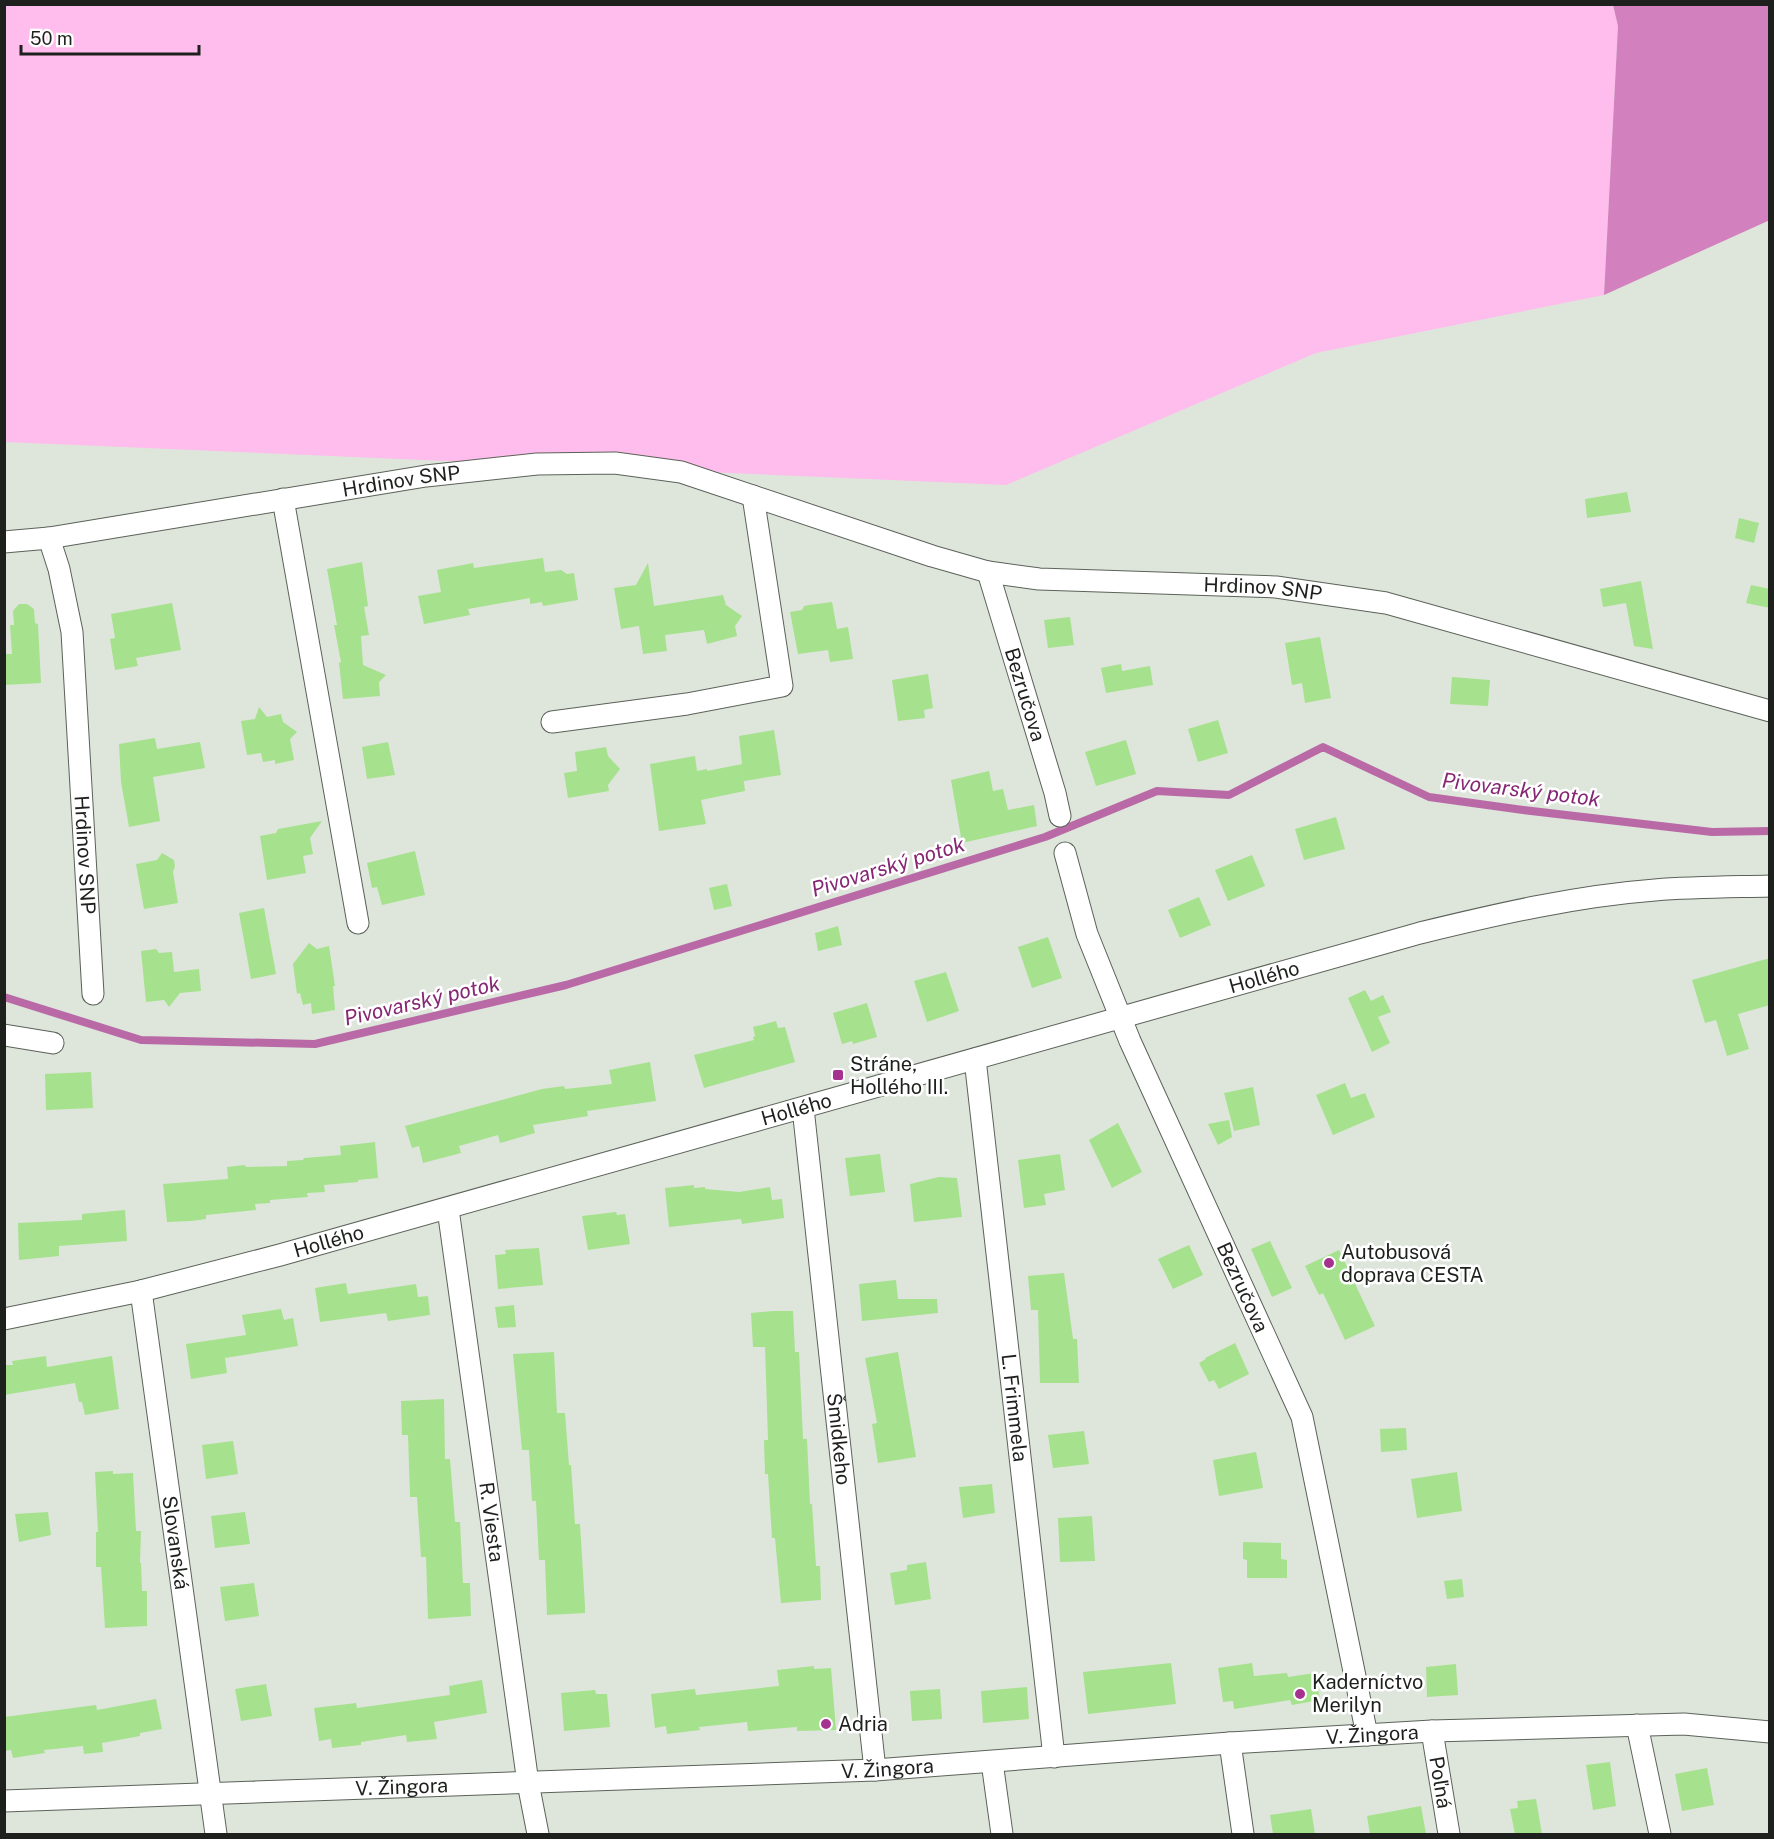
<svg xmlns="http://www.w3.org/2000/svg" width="1774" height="1839" font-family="'Public Sans',sans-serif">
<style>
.green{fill:#febdec}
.forest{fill:#d280be}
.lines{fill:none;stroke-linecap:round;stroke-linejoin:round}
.stream{stroke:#b96aa6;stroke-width:8}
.building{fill:#a6e18e}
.street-casing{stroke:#5b6259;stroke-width:23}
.street{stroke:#fff;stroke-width:21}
.poi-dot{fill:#a4328e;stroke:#fff;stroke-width:2}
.labels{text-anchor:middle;stroke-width:5;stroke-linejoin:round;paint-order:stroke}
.street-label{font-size:20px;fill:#1d201c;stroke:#fff}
.poi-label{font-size:20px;fill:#1d201c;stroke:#fff;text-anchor:start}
.water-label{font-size:21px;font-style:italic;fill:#862774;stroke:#fff}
</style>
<rect width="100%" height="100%" fill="#dee6db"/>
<path class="green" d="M5 5H1613L1618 26 1604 295 1316 353 1006 485 5 442Z"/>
<path class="forest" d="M1613 5H1769L1770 220 1604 295 1618 26Z"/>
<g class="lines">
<path class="stream" d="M4 997 141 1040 315 1044 566 985 1045 837 1157 791 1229 795 1323 747 1429 797 1523 810 1712 832 1770 831"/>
</g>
<g class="building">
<path d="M1627 492 1631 512 1587 518 1585 499Z"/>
<path d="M1739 518 1759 523 1754 543 1735 538Z"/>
<path d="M543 558 545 572 561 570 567 574 574 573 578 600 543 606 542 602 530 604V598L468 609 470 615 424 624 418 596 441 592 437 570 473 563 474 568Z"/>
<path d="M362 562 368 606 364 607 369 635 361 636 363 665 386 675 379 682 380 696 343 699 339 663 341 662 334 625H337L327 569Z"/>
<path d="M648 563 654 606 723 595 726 605 742 616 735 626 737 636 707 644 704 630 665 635 667 651 643 654 639 626 621 629 614 588 636 585Z"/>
<path d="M1641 581 1653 649 1634 646 1626 603 1603 607 1600 589Z"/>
<path d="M1751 585 1770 589V608L1746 603Z"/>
<path d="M832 602 837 629 848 627 853 659 830 662 828 650 798 654 790 612 802 610 804 606 809 605Z"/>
<path d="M172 603 181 650 136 658 138 666 115 670 110 639 115 638 111 614Z"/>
<path d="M19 604H27L34 609 35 623 38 624 41 683 4 685V654H12L10 625H14L13 611Z"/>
<path d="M1070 617 1074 645 1048 648 1044 620Z"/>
<path d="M1320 637 1331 698 1305 703 1302 683 1292 685 1285 643Z"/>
<path d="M1121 664 1122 671 1150 666 1153 685 1106 693 1101 668Z"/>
<path d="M928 674 933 708 924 710 925 718 898 721 892 680Z"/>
<path d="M1452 677 1490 680 1488 706 1450 704Z"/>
<path d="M259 707 267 717 281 714 283 722 297 732 290 739 294 760 275 764V760L263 762 261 753 247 755 241 721 255 719Z"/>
<path d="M1218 720 1228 753 1198 762 1188 729Z"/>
<path d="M774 730 781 775 744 781 742 765 745 791 701 800 706 824 659 831 650 764 695 756 697 771 707 769V771L742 764 739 736Z"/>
<path d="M155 738 157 749 200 742 205 768 153 777 160 821 129 827 121 782 119 744Z"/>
<path d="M1126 740 1136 774 1096 786 1085 752Z"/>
<path d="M388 742 395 775 367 779 362 747Z"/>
<path d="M606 747 608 756 620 769 608 785 609 791 568 798 564 773 577 771 575 752Z"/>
<path d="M989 771 993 791 1003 789 1008 810 1034 805 1037 826 962 843 951 780Z"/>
<path d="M1336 817 1345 849 1304 860 1295 829Z"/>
<path d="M322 821 310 838 313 854 303 856 306 873 267 880 260 836 276 833 278 829Z"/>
<path d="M415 851 425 895 382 905 377 887 372 888 367 863Z"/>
<path d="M162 853 174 860 175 866 173 872 178 903 144 909 136 864 157 860Z"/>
<path d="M1252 855 1265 886 1228 901 1215 870Z"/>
<path d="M727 884 732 906 714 910 709 888Z"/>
<path d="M1199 897 1211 925 1180 938 1168 910Z"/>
<path d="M264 908 276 974 251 979 239 913Z"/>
<path d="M838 926 842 945 818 951 815 933Z"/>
<path d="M1048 937 1062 978 1032 988 1018 947Z"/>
<path d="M309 943 317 949 329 946 335 986H333L335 1010 312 1014 311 1003 303 1005 300 993 297 994 293 964Z"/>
<path d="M156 949 159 953 172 952 174 972 199 969 201 991 180 993 169 1007 164 1000 146 1002 141 951Z"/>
<path d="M1770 958V1005L1738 1014 1749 1049 1727 1056 1716 1020 1705 1023 1692 980Z"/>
<path d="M946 972 959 1011 927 1022 914 981Z"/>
<path d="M1365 990 1371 1001 1383 995 1391 1012 1378 1017 1390 1043 1372 1052 1348 998Z"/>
<path d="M867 1003 877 1037 853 1044 852 1041 842 1044 833 1013Z"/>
<path d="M776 1021 778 1028 785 1027 795 1062 704 1088 694 1055 754 1040 753 1037 755 1036 753 1027Z"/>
<path d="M650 1062 656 1101 587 1111 588 1116 533 1125 535 1133 500 1143 498 1135 477 1141 459 1146 461 1153 423 1163 419 1146 412 1148 405 1126 542 1089 564 1086 565 1089 612 1084 609 1070Z"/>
<path d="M91 1072 93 1108 46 1110 45 1074Z"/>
<path d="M1345 1083 1351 1098 1365 1093 1375 1117 1333 1135 1316 1095Z"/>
<path d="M1253 1087 1260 1125 1234 1131 1224 1093Z"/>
<path d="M1229 1120 1232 1137 1218 1145 1208 1124Z"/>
<path d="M1118 1123 1142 1172 1112 1188 1089 1140Z"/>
<path d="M375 1142 378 1178 358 1180V1182L324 1185 325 1192 307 1193 308 1197 270 1200V1203L255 1204 256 1210 206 1215V1219L191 1221 167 1222 163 1184 228 1179 227 1167 245 1165 246 1167 287 1166V1161L303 1160 304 1158 341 1155 340 1146Z"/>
<path d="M880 1154 885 1192 850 1196 845 1158Z"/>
<path d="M1060 1154 1065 1190 1044 1194 1046 1205 1024 1208 1018 1160Z"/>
<path d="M939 1177 957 1178 962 1217 914 1222 910 1184Z"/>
<path d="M694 1185V1188L705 1187V1189L739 1192 770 1187 772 1200 782 1199 784 1218 742 1224 741 1219 669 1227 665 1188Z"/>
<path d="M125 1210 127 1241 59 1246V1256L19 1260 18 1223 82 1220V1214Z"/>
<path d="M616 1212 617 1215 625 1214 630 1244 588 1250 582 1216Z"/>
<path d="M1270 1241 1292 1288 1272 1297 1251 1249Z"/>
<path d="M1189 1245 1203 1275 1173 1289 1158 1259Z"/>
<path d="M539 1248 543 1285 498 1289 495 1255 506 1254 505 1250Z"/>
<path d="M1339 1250 1375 1326 1345 1340 1323 1293 1319 1295 1305 1266Z"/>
<path d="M1064 1273 1073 1339H1077L1079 1383H1040L1038 1310H1031L1028 1276Z"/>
<path d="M896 1280 898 1299H937L938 1313 862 1321 859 1284Z"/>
<path d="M346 1283 348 1294 416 1284 418 1297 428 1296 430 1315 388 1321 386 1313 320 1322 315 1288Z"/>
<path d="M514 1305 516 1327 498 1328 495 1307Z"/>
<path d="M281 1309 284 1320 293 1318 298 1346 225 1358 227 1373 191 1379 186 1344 246 1335 242 1315Z"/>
<path d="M773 1311H793L795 1352H799L803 1439H807L810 1504H812L816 1566H820L821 1600 781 1603 775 1538H772L768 1474H765L764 1440H768L765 1347H753L751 1313Z"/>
<path d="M1235 1343 1249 1374 1219 1389 1214 1380 1209 1382 1199 1363 1206 1359 1205 1358Z"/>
<path d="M554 1352 557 1413H565L569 1465H571L575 1524H580L585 1606V1613L547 1615 545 1560H539L536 1501H532L529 1450H522L513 1354Z"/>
<path d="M898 1352 916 1457 878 1463 872 1424 877 1423 865 1358Z"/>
<path d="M46 1356 47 1367 112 1356 119 1409 85 1415 82 1402H79L75 1383 4 1395V1365H13L12 1361Z"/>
<path d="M444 1399 445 1459H450L455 1522H460L463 1583H470L471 1616 428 1619 426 1557H421L417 1497H410L408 1435H402L401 1401Z"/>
<path d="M1406 1428 1407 1450 1381 1452 1380 1429Z"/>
<path d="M1084 1431 1089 1464 1053 1468 1048 1435Z"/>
<path d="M233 1441 238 1474 206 1479 202 1445Z"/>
<path d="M1256 1452 1263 1488 1219 1496 1213 1460Z"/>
<path d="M113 1471V1474L133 1473 136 1531H141L140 1563H141L142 1591H147V1626L105 1628 101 1567H96V1532H98L95 1472Z"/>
<path d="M1457 1472 1462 1511 1417 1518 1411 1479Z"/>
<path d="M992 1484 995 1513 963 1518 959 1487Z"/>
<path d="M48 1512 51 1535 19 1542 15 1514Z"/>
<path d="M245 1512 250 1544 215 1548 211 1516Z"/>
<path d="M1092 1516 1095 1561 1060 1562 1058 1518Z"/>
<path d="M1243 1542 1281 1543V1559L1287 1560V1578H1247V1560L1243 1559Z"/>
<path d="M926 1562 931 1599 895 1605 890 1573 907 1570V1565Z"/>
<path d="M1462 1579 1464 1597 1447 1599 1444 1581Z"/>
<path d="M254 1583 259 1616 225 1621 220 1587Z"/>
<path d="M1171 1663 1176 1704 1088 1714 1083 1672Z"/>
<path d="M1252 1663 1254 1676 1287 1673 1288 1677 1315 1673 1320 1700 1292 1705 1290 1700 1234 1709 1233 1701 1223 1702 1218 1668Z"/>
<path d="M1456 1664 1458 1695 1427 1697 1426 1667Z"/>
<path d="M814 1666V1669L831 1668 836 1730 797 1731V1727L748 1731 747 1722 699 1727 700 1730 667 1734 666 1726 655 1728 651 1694 695 1689 696 1695 779 1686 777 1670Z"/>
<path d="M482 1680 487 1713 434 1722 437 1739 407 1742 406 1735 361 1742V1745L332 1748 331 1739 319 1741 314 1708 356 1703 357 1708 450 1695 449 1686Z"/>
<path d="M266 1684 272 1716 241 1721 235 1689Z"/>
<path d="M1027 1687 1029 1719 983 1723 981 1691Z"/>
<path d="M940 1689 942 1719 912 1721 910 1691Z"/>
<path d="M595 1690 596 1694H607L610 1727 564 1731 561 1693Z"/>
<path d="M156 1699 162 1729 140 1733V1736L102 1743 103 1752 84 1754 83 1746 44 1750 45 1753 13 1758 11 1750 4 1751V1717L96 1705 97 1710Z"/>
<path d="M1610 1762 1616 1806 1593 1810 1586 1765Z"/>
<path d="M1707 1768 1714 1805 1682 1811 1675 1774Z"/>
<path d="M1536 1799 1542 1834H1515L1510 1809 1518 1808 1517 1801Z"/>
<path d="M1421 1806 1426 1834H1370L1367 1816Z"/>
<path d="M1311 1809 1315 1834H1273L1270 1815Z"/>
</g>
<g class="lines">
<defs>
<g id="street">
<path d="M283 499 358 923"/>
<path id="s1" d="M49 538 59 569 72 632 93 994"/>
<path id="s2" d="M4 542 49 538 426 476 537 464 615 463 681 472 932 556 988 572 1039 579 1276 587 1386 603 1770 711"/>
<path id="s3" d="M988 572 1055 793 1060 816"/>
<path d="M552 722 687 704 782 686 753 496"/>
<path id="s4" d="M1065 853 1087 934 1130 1041 1302 1417 1367 1735"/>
<path d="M4 1035 53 1043"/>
<path id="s5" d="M975 1059 1054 1757"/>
<path id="s6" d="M803 1108 875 1770"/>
<path id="s7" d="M448 1209 528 1783 538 1834"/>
<path id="s8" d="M141 1291 216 1834"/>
<path id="s9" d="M4 1319 141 1291 280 1255 1420 933C1498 914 1576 896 1655 890 1693 887 1731 887 1770 886"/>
<path d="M1637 1725 1660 1834"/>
<path id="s10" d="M1432 1731 1449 1834"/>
<path d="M1230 1743 1243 1834"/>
<path d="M992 1762 1002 1834"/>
<path id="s11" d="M4 1801 875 1770 1230 1743 1432 1731 1684 1724 1770 1732"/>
</g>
</defs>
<use href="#street" class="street-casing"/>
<use href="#street" class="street"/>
</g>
<g class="poi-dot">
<rect x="832" y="1069" width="12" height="12" rx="3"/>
<circle cx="1329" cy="1263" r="6"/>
<circle cx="1300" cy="1694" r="6"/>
<circle cx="826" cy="1724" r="6"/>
</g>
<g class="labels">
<g class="street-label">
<text dy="7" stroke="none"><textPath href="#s2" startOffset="402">Hrdinov SNP</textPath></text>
<text dy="7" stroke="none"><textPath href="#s2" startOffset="1282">Hrdinov SNP</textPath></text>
<text dy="7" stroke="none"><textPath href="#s3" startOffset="128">Bezručova</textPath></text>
<text dy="7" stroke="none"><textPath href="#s1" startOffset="320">Hrdinov SNP</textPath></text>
<text dy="7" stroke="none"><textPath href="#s9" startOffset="1306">Hollého</textPath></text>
<text dy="7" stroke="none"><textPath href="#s9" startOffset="820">Hollého</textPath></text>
<text dy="7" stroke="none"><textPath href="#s9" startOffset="334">Hollého</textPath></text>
<text dy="7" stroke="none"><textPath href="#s4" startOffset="470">Bezručova</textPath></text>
<text dy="7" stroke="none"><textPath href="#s5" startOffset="351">L. Frimmela</textPath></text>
<text dy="7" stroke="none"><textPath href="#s6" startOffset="333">Šmidkeho</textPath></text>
<text dy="7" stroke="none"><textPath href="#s7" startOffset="316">R. Viesta</textPath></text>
<text dy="7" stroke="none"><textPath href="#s8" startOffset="254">Slovanská</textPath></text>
<text dy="7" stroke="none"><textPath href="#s11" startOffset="1370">V. Žingora</textPath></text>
<text dy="7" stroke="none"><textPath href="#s11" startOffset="884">V. Žingora</textPath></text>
<text dy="7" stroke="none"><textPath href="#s10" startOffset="52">Poľná</textPath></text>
<text dy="7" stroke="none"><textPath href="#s11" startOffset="398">V. Žingora</textPath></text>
</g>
<g class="poi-label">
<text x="850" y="1071">Stráne,<tspan x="850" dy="23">Hollého III.</tspan></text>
<text x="1341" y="1259">Autobusová<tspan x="1341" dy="23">doprava CESTA</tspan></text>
<text x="1312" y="1689">Kaderníctvo<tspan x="1312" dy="23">Merilyn</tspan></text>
<text x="838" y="1731">Adria</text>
</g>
<g class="water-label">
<text transform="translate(1521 790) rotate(7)" y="7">Pivovarský potok</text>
<text transform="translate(888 867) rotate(-17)" y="7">Pivovarský potok</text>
<text transform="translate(422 1001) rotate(-13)" y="7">Pivovarský potok</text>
</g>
</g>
<rect width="1774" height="1839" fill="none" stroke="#1d201c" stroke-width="12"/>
<path d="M21 45v9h178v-9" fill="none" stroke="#1d201c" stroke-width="3"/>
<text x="30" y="45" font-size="18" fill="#1d201c" stroke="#ffffff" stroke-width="4.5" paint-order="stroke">50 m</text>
</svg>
